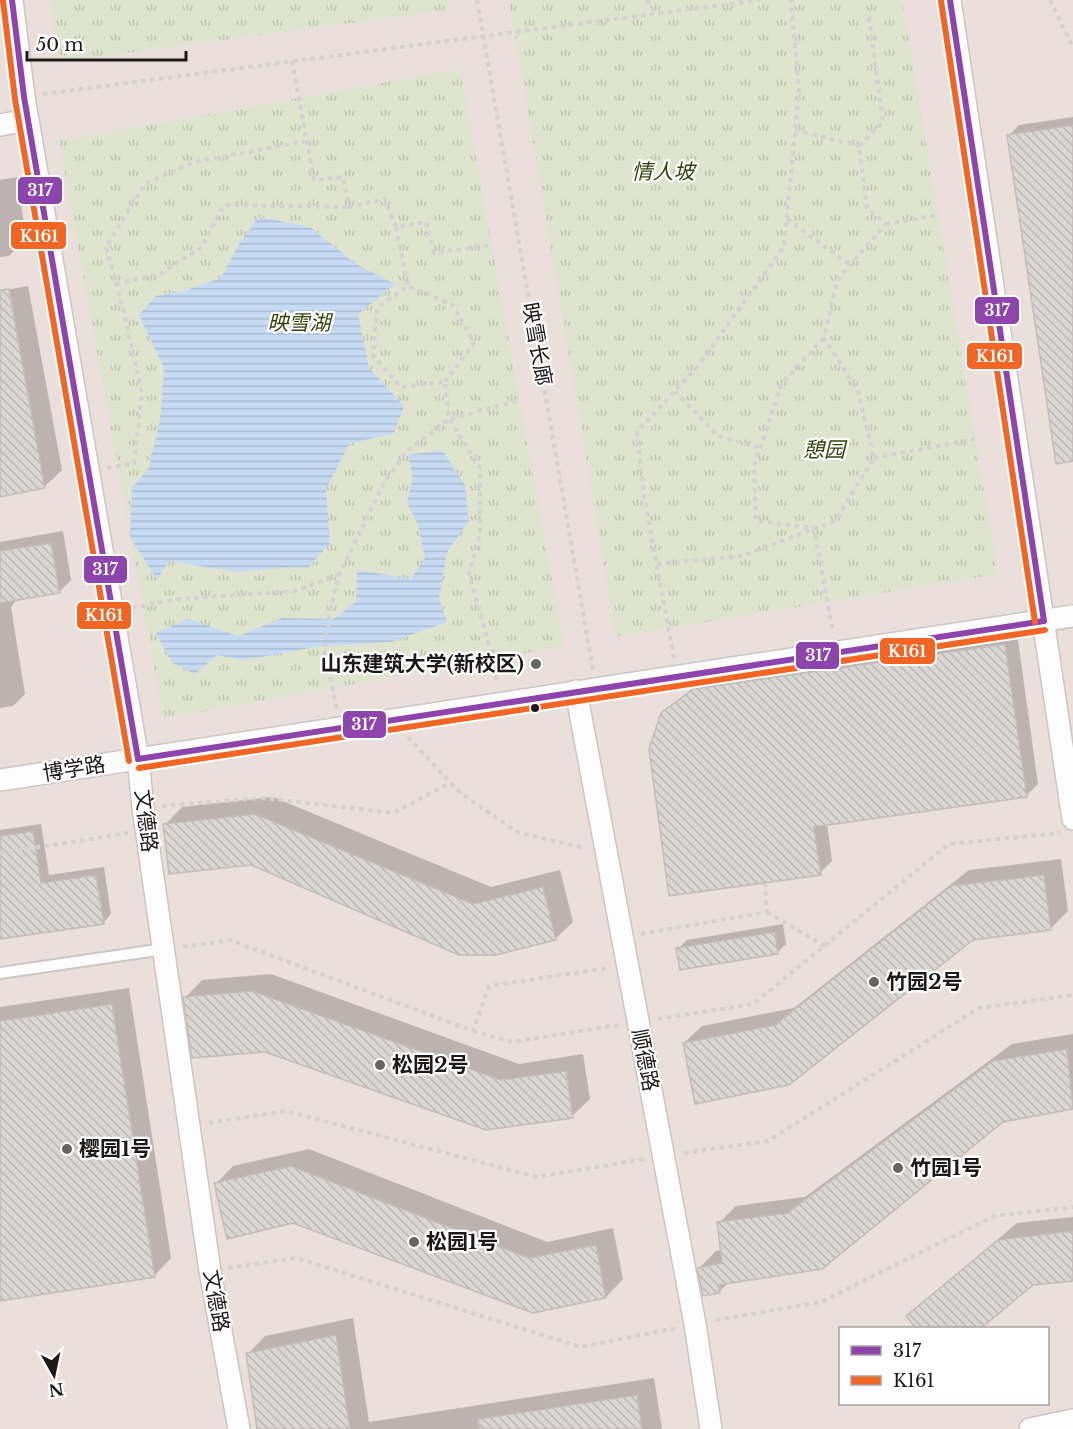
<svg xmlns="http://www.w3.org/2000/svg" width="1073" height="1429" font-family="'Libre Baskerville','Noto Sans SC',serif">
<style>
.built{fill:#ebdfdb;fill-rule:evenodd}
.park{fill:url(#park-tufts)}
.water{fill:url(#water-rules)}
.shadow{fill:#0003}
.building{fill:url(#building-back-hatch);stroke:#c1bcba;stroke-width:1.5}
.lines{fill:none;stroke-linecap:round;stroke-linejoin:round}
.service-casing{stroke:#cbc6c4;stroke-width:14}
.minor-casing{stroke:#cbc6c4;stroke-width:24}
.path{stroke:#d4d1d1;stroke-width:4;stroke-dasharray:4.5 4.5;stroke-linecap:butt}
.service{stroke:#fdfcfc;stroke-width:10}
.minor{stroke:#fdfcfc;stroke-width:21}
.bus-1-casing{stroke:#fff;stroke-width:10}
.bus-2-casing{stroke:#fff;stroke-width:10}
.bus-1{stroke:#8e44ad;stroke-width:6}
.bus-2{stroke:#f26522;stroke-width:6}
.poi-dot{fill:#686462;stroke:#fff;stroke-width:2}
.bus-dot{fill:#1d1918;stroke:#fff;stroke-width:2}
.labels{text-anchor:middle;stroke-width:4.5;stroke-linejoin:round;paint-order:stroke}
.park-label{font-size:21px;font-style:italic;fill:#324509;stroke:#fff}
.street-label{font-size:21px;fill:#1d1918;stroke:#fff}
.poi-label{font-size:21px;font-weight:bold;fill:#1d1918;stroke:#fff;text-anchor:start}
.line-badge{stroke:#fff;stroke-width:2}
.badge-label{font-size:16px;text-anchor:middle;font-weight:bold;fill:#fff}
</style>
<defs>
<pattern id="park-tufts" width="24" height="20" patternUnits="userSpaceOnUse" patternTransform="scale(1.5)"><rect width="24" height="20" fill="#dee4ce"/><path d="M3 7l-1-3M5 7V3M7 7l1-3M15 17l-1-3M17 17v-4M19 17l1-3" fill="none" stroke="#bec3b0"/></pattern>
<pattern id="water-rules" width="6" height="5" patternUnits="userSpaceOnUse" patternTransform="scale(1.5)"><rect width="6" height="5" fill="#c6daf3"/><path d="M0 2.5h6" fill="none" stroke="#aabad0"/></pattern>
<pattern id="building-back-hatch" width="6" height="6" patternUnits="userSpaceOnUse" patternTransform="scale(1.5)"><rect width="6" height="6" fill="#dad6d4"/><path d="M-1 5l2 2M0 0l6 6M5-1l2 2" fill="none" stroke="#bbb7b5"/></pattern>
</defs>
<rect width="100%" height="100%" fill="#f4eeec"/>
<path class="built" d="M0 0H1073V1429H0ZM840 1328H1048V1404H840Z"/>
<g class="park">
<path d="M50 0H447L449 10 60 62Z"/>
<path d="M509 0H902L998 574 616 637Z"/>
<path d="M460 69 564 646 163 719 59 141Z"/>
</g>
<g class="water">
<path d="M258 217 310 227 356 264 395 284 358 314 369 368 404 406 394 433 349 444 326 489 330 543 308 568 295 567 237 572 169 561 157 580 130 537 132 487 148 470 160 421 164 368 139 315 156 296 184 291 221 278 239 244Z"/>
<path d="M442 450 465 485 469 521 447 552 439 598 447 622 391 642 315 647 244 660 217 655 195 674 172 663 156 633 188 619 238 636 282 618 333 619 356 602 357 570 411 579 425 558 418 525 407 503 413 477 408 455Z"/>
</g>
<g class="shadow">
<path d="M1073 117V460L1009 135 1019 125Z"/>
<path d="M17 177 26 238 9 256 0 257V180Z"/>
<path d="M28 286 62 470 44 487 0 495V291Z"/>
<path d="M63 531 71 580 59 592 17 599 11 607 25 694 13 706 0 708V542Z"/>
<path d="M1017 633 1038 784 1026 796 827 824 832 861 820 873 663 714 707 678Z"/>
<path d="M273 797 491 887 560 870 573 922 555 939 165 825 182 807Z"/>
<path d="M41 824 49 875 104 867 111 914 103 923 0 937V830Z"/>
<path d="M1061 859 1068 911 1050 929 972 939 789 1084 684 1043 702 1026 794 1008 969 870Z"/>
<path d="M783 924 786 944 777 953 678 949 687 940Z"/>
<path d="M271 974 519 1064 583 1054 590 1099 572 1116 185 998 202 980Z"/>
<path d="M129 988 171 1258 154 1276 0 1300V1007Z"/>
<path d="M1073 1034V1108L1002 1121 729 1282 719 1292 699 1268 716 1251 722 1250 719 1223 736 1206 805 1197 1012 1044Z"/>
<path d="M309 1149 547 1242 613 1228 623 1279 606 1297 216 1184 233 1166Z"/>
<path d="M1073 1217V1279L1033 1284 908 1316 1017 1223Z"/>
<path d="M353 1318 369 1422 654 1378 662 1429H259L248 1354 265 1336Z"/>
</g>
<g class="building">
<path d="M1073 125V461L1056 464 1007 135Z"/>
<path d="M9 289 45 488 0 497V290Z"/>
<path d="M51 543 60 593 0 603V551Z"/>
<path d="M1005 644 1027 797 814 827 821 875 669 896 649 749 661 713 693 689Z"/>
<path d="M255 814 473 904 543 887 556 940 496 955H459L251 865 169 874 163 824Z"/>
<path d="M33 831 41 883 96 875 104 924 0 939V836Z"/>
<path d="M1044 875 1051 930 973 940 789 1085 695 1104 683 1043 775 1025 951 886Z"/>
<path d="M775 932 778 954 680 970 676 948Z"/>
<path d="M252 991 501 1080 566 1071 573 1118 486 1130 265 1052 192 1058 183 997Z"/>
<path d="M112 1004 155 1277 0 1301V1021Z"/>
<path d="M1067 1049 1073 1109 1003 1122 822 1269 718 1285 720 1293 703 1296 697 1268 722 1263 717 1222 787 1213 993 1061Z"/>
<path d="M291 1166 529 1258 596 1245 606 1298 533 1313 293 1223 227 1239 214 1183Z"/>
<path d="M1073 1231V1281L1033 1285 980 1329H916L906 1316 998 1240Z"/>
<path d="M336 1335 350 1429H257L246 1353Z"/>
<path d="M637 1395 642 1429H479L478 1419Z"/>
</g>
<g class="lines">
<defs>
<path id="service" d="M0 973 164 949"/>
<g id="minor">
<path d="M12 0 24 97 138 759 143 808 210 1271 239 1429"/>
<path d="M950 0 1073 819"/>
<path d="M0 125 28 120"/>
<path d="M576 691 695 1324 711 1429"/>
<path d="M0 780 1073 616"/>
<path d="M1030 1429 1073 1420"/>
</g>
</defs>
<use href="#service" class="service-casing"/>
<use href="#minor" class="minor-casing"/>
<g class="path">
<path d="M477 0 593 670"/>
<path d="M647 0 654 11"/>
<path d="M1050 0 1073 48"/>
<path d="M292 61 314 180 343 177 349 207 385 199 396 227 426 222 434 253 492 245"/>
<path d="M43 94 760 0"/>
<path d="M795 130 859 146"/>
<path d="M787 219 850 265"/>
<path d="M886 224 938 215"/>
<path d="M396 227 408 286"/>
<path d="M116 284 160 274 202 247 224 205 349 207"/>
<path d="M824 338 782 383 754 466 756 521 814 528 833 633"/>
<path d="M445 382 474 343 453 305 408 286 377 308 373 356 401 387 445 382 449 419 480 468V534L469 573 493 659 497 684"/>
<path d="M675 391 718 436 760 448"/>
<path d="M874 458 975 439"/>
<path d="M107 468 134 463 142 394 123 308 106 247 145 184 194 162 307 141"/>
<path d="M657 564 742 556 835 521 874 458 858 391 824 338 837 280 886 224 867 208 859 146 883 122 869 17"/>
<path d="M132 608 179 599 295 591 339 574"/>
<path d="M674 658 644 496 637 432 698 366 784 247 799 91 791 0"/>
<path d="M337 708 324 651 330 612 339 574 384 483 407 451 449 419 520 400"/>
<path d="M408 737 460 793 519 833 585 848"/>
<path d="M162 806 263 798 393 813 450 783"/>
<path d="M0 853 128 833"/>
<path d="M767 912 825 946"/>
<path d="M641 934 767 912 765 883"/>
<path d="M183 947 230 940 473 1031 489 986 608 968"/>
<path d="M658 1019 753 1004 949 844 1060 833"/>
<path d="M473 1031 512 1042 618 1025"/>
<path d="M209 1123 286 1111 537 1177 644 1159"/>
<path d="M684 1153 768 1141 979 1008 1073 995"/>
<path d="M228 1268 296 1258 581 1347 676 1328"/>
<path d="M716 1320 821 1302 994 1216 1073 1207"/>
</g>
<use href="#service" class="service"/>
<use href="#minor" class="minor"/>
<defs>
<g id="bus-1">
<path d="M12 0 24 97 138 759"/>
<path d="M950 0 1044 621"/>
<path d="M138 759 1044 621"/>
</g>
<g id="bus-2">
<path d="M3 1 15 99 129 761"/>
<path d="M941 1 1035 622"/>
<path d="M139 768 1045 630"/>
</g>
</defs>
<use href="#bus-1" class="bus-1-casing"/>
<use href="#bus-2" class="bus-2-casing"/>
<use href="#bus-1" class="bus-1"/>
<use href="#bus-2" class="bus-2"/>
</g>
<g class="poi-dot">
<circle cx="536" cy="664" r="6"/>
<circle cx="874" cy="982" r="6"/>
<circle cx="380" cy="1065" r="6"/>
<circle cx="67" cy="1149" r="6"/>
<circle cx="898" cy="1168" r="6"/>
<circle cx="414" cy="1242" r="6"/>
</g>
<circle class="bus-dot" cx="535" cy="708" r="5"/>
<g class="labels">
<g class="park-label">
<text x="663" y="179">情人坡</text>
<text x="299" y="330">映雪湖</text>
<text x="824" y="457">憩园</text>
</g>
<g class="street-label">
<text transform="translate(537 344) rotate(80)" y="7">映雪长廊</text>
<text transform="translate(74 769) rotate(-9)" y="7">博学路</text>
<text transform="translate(146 821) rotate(83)" y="7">文德路</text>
<text transform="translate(645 1060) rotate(79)" y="7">顺德路</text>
<text transform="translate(216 1301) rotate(80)" y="7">文德路</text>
</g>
<g class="poi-label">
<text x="524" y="671" text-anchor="end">山东建筑大学(新校区)</text>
<text x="886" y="989">竹园2号</text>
<text x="392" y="1072">松园2号</text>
<text x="79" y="1156">樱园1号</text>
<text x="910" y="1175">竹园1号</text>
<text x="426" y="1249">松园1号</text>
</g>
</g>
<g class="line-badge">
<rect x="17" y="176" width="46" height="29" rx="6" fill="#8e44ad"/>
<rect x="10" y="221" width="57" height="29" rx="6" fill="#f26522"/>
<rect x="974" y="296" width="46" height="29" rx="6" fill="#8e44ad"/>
<rect x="966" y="342" width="57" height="28" rx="6" fill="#f26522"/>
<rect x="83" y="555" width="45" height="29" rx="6" fill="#8e44ad"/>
<rect x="76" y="601" width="56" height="29" rx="6" fill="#f26522"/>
<rect x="879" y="637" width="57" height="28" rx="6" fill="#f26522"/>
<rect x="795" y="641" width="45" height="29" rx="6" fill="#8e44ad"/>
<rect x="342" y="710" width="45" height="29" rx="6" fill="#8e44ad"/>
</g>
<g class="badge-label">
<text x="40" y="196">317</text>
<text x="39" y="242">K161</text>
<text x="997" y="316">317</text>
<text x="995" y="362">K161</text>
<text x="105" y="575">317</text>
<text x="104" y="621">K161</text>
<text x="907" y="657">K161</text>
<text x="818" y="661">317</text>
<text x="364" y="730">317</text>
</g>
<rect x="839" y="1327" width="210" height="78" fill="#ffffff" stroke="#a5a3a3" stroke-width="1.5"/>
<rect x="851" y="1346" width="30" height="9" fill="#8e44ad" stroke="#a5a3a3" stroke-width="1.5"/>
<text x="893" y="1357" font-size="18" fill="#1d1918">317</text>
<rect x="851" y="1376" width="30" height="9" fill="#f26522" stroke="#a5a3a3" stroke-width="1.5"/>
<text x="893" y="1387" font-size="18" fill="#1d1918">K161</text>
<g transform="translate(54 1375) rotate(171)" stroke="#ffffff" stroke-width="4.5" paint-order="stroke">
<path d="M0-4.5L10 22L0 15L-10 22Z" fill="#1d1918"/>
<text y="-9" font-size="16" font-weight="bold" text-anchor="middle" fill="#1d1918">N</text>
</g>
<path d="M27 51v9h159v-9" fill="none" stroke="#1d1918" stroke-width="3"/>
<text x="36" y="51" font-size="18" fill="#1d1918" stroke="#ffffff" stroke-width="4.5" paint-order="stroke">50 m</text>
</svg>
